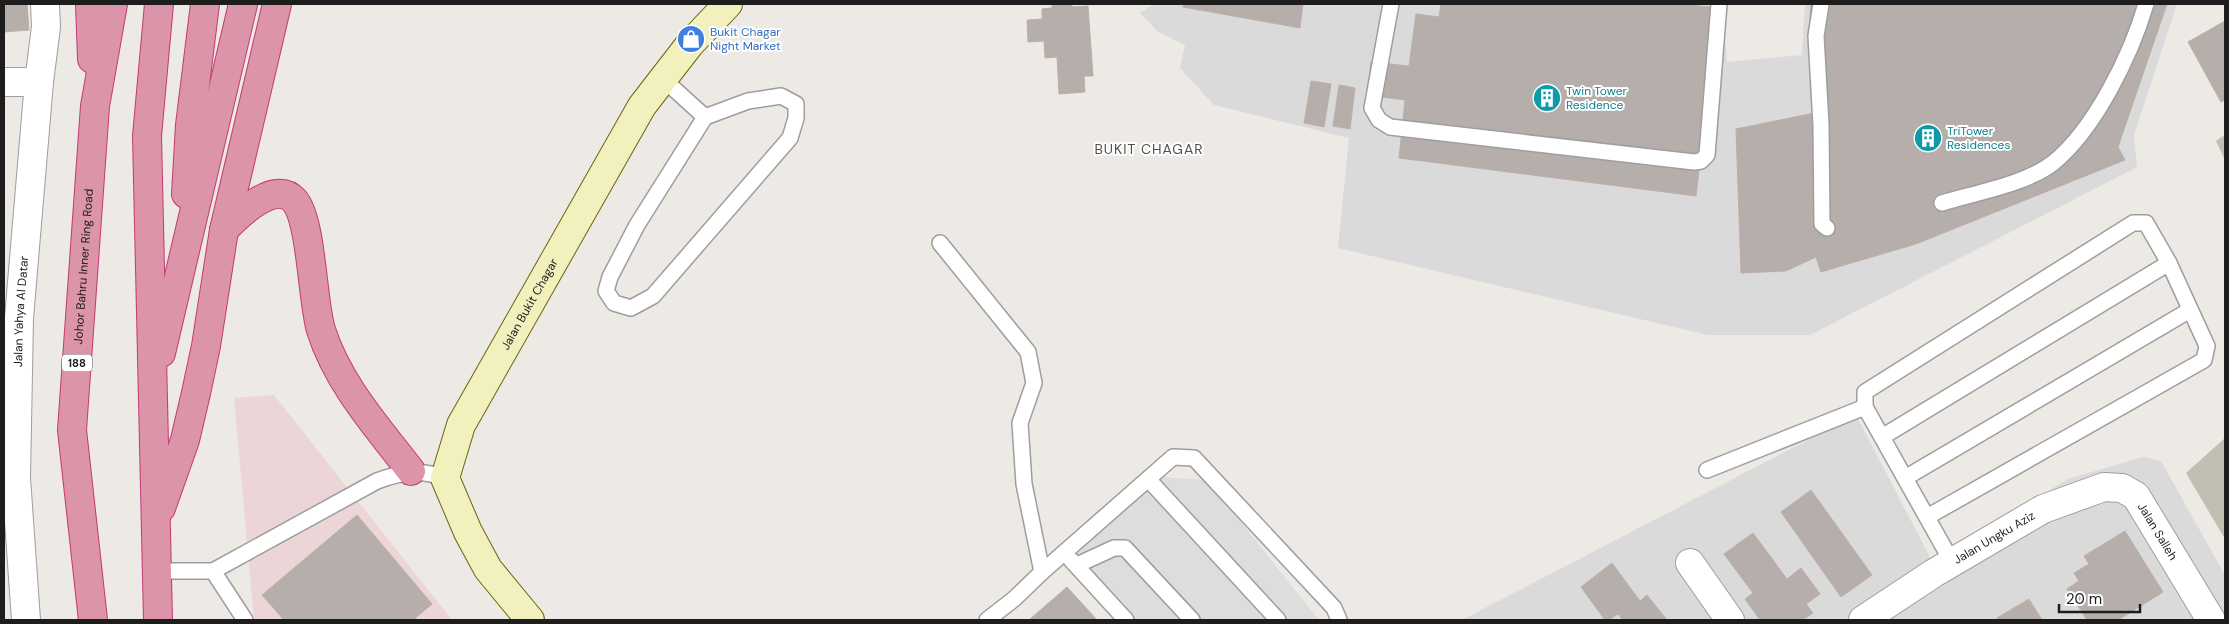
<svg xmlns="http://www.w3.org/2000/svg" width="2229" height="624" font-family="'DM Sans',sans-serif">
<style>
.residential{fill:#dbdada}
.commercial{fill:#ecd5d6}
.construction{fill:#c0bfb1}
.parking{fill:#ddd}
.building{fill:#b6aeaa;stroke:#bdafa8}
.lines{fill:none;stroke-linecap:round;stroke-linejoin:round}
.lane-casing{stroke:#9e9e9e;stroke-width:18}
.street-casing{stroke:#9e9e9e;stroke-width:30}
.secondary-casing{stroke:#666711;stroke-width:30}
.highway-casing{stroke:#c43875;stroke-width:30}
.lane{stroke:#fff;stroke-width:15}
.street{stroke:#fff;stroke-width:28}
.secondary{stroke:#f2f0bd;stroke-width:28}
.highway{stroke:#dc94a8;stroke-width:28}
.labels{text-anchor:middle;stroke-width:4;stroke-linejoin:round;paint-order:stroke}
.shield{fill:#fff;stroke:#616161;stroke-width:1}
.shield-label{font-size:11px;font-weight:bold;fill:#1d1d1d}
.shop-label{font-size:12px;fill:#366cbe;stroke:#fff;text-anchor:start}
.culture-label{font-size:12px;fill:#0d838f;stroke:#fff;text-anchor:start}
.street-label{font-size:12px;fill:#1d1d1d;stroke:#fff}
.neighbourhood-label{font-size:14px;letter-spacing:1px;fill:#505050;stroke:#fff}
</style>
<rect width="100%" height="100%" fill="#ede9e4"/>
<g class="residential">
<path d="M1154 4H1722L1727 62 1802 55 1805 4H2177L2134 135 2137 167 1810 335H1708L1338 248 1349 138 1214 105 1180 68 1185 45 1157 31 1140 13Z"/>
<path d="M1856 415 1932 561 2068 479 2143 457 2161 461 2225 575V620H1462Z"/>
</g>
<path class="commercial" d="M274 395 452 620H254L234 398Z"/>
<g class="construction">
<path d="M2225 135V160L2216 141Z"/>
<path d="M2225 438V539L2186 473Z"/>
</g>
<path class="parking" d="M1144 476 1207 480 1319 620H1130L1069 557Z"/>
<g class="building">
<path d="M4 4H27L29 30 4 32Z"/>
<path d="M1052 4H1072V7L1088 6 1093 76H1084L1085 92 1059 94 1057 57 1045 58 1044 41 1028 42 1027 20 1042 19V9L1052 8Z"/>
<path d="M1184 4H1303L1300 28 1183 7Z"/>
<path d="M1441 4H1681L1718 8 1696 196 1399 158 1405 100 1367 95 1371 62 1409 66 1416 14 1439 17Z"/>
<path d="M1811 4H2167L2118 147 2125 160 1916 244 1821 272 1816 257 1786 271 1741 273 1736 129 1819 112 1809 32Z"/>
<path d="M2225 21V100L2221 102 2188 42Z"/>
<path d="M1311 81 1331 84 1324 127 1304 123Z"/>
<path d="M1339 85 1355 88 1350 129 1333 126Z"/>
<path d="M1811 490 1872 575 1841 597 1781 512Z"/>
<path d="M357 515 432 604 413 620 403 608 389 620H284L262 595Z"/>
<path d="M2125 531 2163 592 2118 620H2087L2067 589 2079 581 2074 573 2089 564 2084 556Z"/>
<path d="M1753 533 1787 579 1801 568 1820 594 1806 604 1813 613 1802 620H1760L1745 599 1753 593 1724 554Z"/>
<path d="M1612 563 1640 601 1647 595 1667 620H1623L1618 614 1609 620H1605L1581 587Z"/>
<path d="M1067 587 1097 620H1029Z"/>
<path d="M2029 599 2042 620H1999L1997 618Z"/>
<path d="M403 608 413 620H389Z"/>
</g>
<g class="lines">
<defs>
<g id="lane">
<path d="M1391 4 1372 108 1379 120 1390 127 1694 162 1701 161 1707 155 1719 4"/>
<path d="M1821 4 1816 36 1821 125 1822 224 1827 228"/>
<path d="M662 78 705 117"/>
<path d="M781 96 796 104V118L790 138 653 296 631 308 614 303 606 291 610 277 637 225 705 117 748 101Z"/>
<path d="M1942 203C1975 193 2026 184 2053 163 2095 129 2131 55 2146 4"/>
<path d="M940 243 1028 352 1034 383 1020 423 1024 484 1042 572 1014 599 987 620"/>
<path d="M1882 437 2169 263"/>
<path d="M1707 470 1865 407"/>
<path d="M1905 478 2190 310"/>
<path d="M1148 479 1278 620"/>
<path d="M1927 517 2204 360 2207 346 2169 263 2146 223H2133L1865 392V407L1952 562"/>
<path d="M1071 560 1126 620"/>
<path d="M1077 565 1114 548H1125L1192 620"/>
<path d="M157 571H213L377 481C401 472 420 469 445 478"/>
<path d="M213 571 245 620"/>
<path d="M1042 572 1173 457 1194 458 1334 608 1339 620"/>
</g>
<g id="street">
<path d="M4 82H39"/>
<path d="M1690 563 1730 620"/>
<path id="s1" d="M26 620 16 478 19 318 39 82 46 27 45 4"/>
<path id="s2" d="M1863 620 1934 573 2043 509 2104 487 2122 488 2136 496 2211 620"/>
</g>
<g id="secondary">
<path id="s3" d="M530 620 488 569 468 532 445 478 461 425 642 106 690 44 728 4"/>
</g>
<g id="highway">
<path d="M90 4 92 59"/>
<path d="M186 194 190 125 205 4"/>
<path d="M224 230C237 216 275 179 294 200 312 220 312 301 321 330 338 384 378 428 411 471"/>
<path d="M161 353 243 4"/>
<path d="M161 508 185 440 196 393 206 346 224 230 277 4"/>
<path id="s4" d="M93 620 72 430 95 106 113 4"/>
<path d="M158 620 147 136 159 4"/>
</g>
</defs>
<use href="#lane" class="lane-casing"/>
<use href="#street" class="street-casing"/>
<use href="#secondary" class="secondary-casing"/>
<use href="#highway" class="highway-casing"/>
<use href="#lane" class="lane"/>
<use href="#street" class="street"/>
<use href="#secondary" class="secondary"/>
<use href="#highway" class="highway"/>
</g>
<defs>
<symbol id="shop-disc" viewBox="-11 -11 22 22"><circle r="9.5" fill="#3f7fe0" stroke="#fff"/><path d="M-5-2.5h2.3a2.7 3.5 0 0 1 5.4 0H5L5.5 6h-11ZM-1.5-2.5h3a1.5 2.3 0 0 0-3 0Z" fill="#fff"/></symbol>
<symbol id="building-disc" viewBox="-11 -11 22 22"><circle r="9.5" fill="#0f9aa8" stroke="#fff"/><path d="M-4-6H4V6H1V3H-1V6H-4ZM-2.5-4.3h1.7v1.8h-1.7ZM.8-4.3h1.7v1.8H.8ZM-2.5-1h1.7V.8h-1.7ZM.8-1h1.7V.8H.8Z" fill="#fff"/></symbol>
</defs>
<g fill-rule="evenodd">
<use href="#shop-disc" x="675" y="23" width="32" height="32"/>
<use href="#building-disc" x="1531" y="82" width="32" height="32"/>
<use href="#building-disc" x="1912" y="122" width="32" height="32"/>
</g>
<g class="labels">
<rect class="shield" x="62" y="354.5" width="30" height="17" rx="4"/>
<g class="shield-label">
<text x="77" y="367">188</text>
</g>
<g class="shop-label">
<text x="710" y="36">Bukit Chagar<tspan x="710" dy="14">Night Market</tspan></text>
</g>
<g class="culture-label">
<text x="1566" y="95">Twin Tower<tspan x="1566" dy="14">Residence</tspan></text>
<text x="1947" y="135">TriTower<tspan x="1947" dy="14">Residences</tspan></text>
</g>
<g class="street-label">
<text dy="4" stroke="none"><textPath href="#s4" startOffset="355">Johor Bahru Inner Ring Road</textPath></text>
<text dy="4" stroke="none"><textPath href="#s3" startOffset="361">Jalan Bukit Chagar</textPath></text>
<text dy="4" stroke="none"><textPath href="#s1" startOffset="309">Jalan Yahya Al Datar</textPath></text>
<text dy="4" stroke="none"><textPath href="#s2" startOffset="352">Jalan Salleh</textPath></text>
<text dy="4" stroke="none"><textPath href="#s2" startOffset="155">Jalan Ungku Aziz</textPath></text>
</g>
<g class="neighbourhood-label">
<text x="1149" y="154">BUKIT CHAGAR</text>
</g>
</g>
<rect width="2229" height="624" fill="none" stroke="#1d1d1d" stroke-width="10"/>
<path d="M2059 604v8h81v-8" fill="none" stroke="#1d1d1d" stroke-width="2.5"/>
<text x="2066" y="604" font-size="15" fill="#1d1d1d" stroke="#ffffff" stroke-width="4" paint-order="stroke">20 m</text>
</svg>
